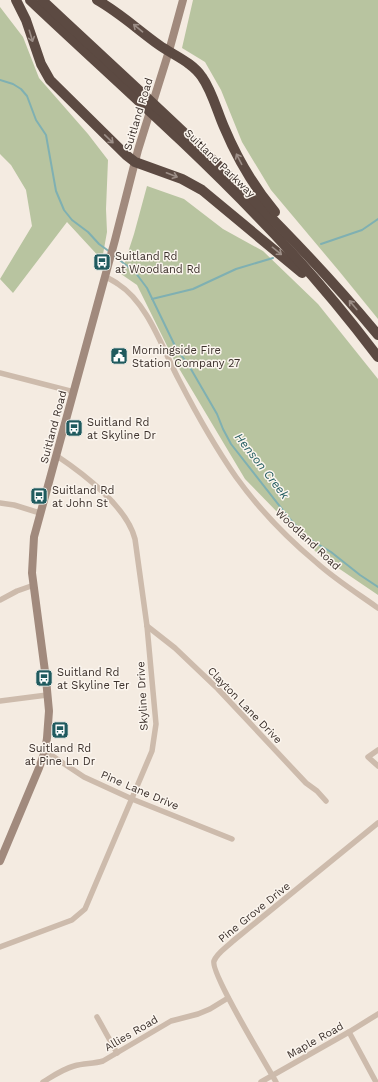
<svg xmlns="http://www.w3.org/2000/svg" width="378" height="1082" font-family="'Work Sans',sans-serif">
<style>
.green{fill:#b8c4a0}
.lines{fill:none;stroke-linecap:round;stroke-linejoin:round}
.stream{stroke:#7fb0b2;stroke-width:2}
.street{stroke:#cdbbac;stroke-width:5.5}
.secondary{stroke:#a18a7d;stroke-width:8}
.highway{stroke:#5c4a42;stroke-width:10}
.oneway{stroke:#9c8e87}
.labels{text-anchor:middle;stroke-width:3;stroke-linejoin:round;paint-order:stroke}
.street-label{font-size:11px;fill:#3b302b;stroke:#fbf5ee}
.poi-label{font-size:11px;fill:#3b302b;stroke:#fbf5ee;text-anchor:start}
.water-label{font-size:12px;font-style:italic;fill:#1f5a5e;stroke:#fbf5ee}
</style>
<rect width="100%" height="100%" fill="#f4ebe1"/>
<g class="green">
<path d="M193 0H378V319L339 271 271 190 242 142 221 90 205 62 182 48Z"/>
<path d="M0 7 23 37 39 78 88 134 108 160 106 209 107 232 102 260 67 222 13 293 0 279 32 226 26 190 11 165 0 154Z"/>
<path d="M147 186 184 199 223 229 263 251 318 304 378 379V595L319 555 245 479 174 360 137 285 121 274 134 234Z"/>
</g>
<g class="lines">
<g class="stream">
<path d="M0 80 13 84 21 89 27 96 36 120 46 135 56 191 64 210 72 220 88 232 99 244 110 252"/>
<path d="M321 244 362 230 378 219"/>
<path d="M113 255 135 272 147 288 177 350 188 364 217 414 223 429 231 444 289 518 306 537 331 552 360 575 378 587"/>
<path d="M152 299 193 289 236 269 273 258"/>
</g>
<g class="street">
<path d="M105 276C109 279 114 281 118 284 148 303 163 350 179 380 196 413 215 447 236 477 259 509 287 538 317 563 336 580 357 593 378 608"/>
<path d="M0 373 74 392"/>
<path d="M0 503 14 505 40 513"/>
<path d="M0 600 17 591 34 585"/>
<path d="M147 626 175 648 218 689 306 783 317 791 326 801"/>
<path d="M0 701 47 695"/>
<path d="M378 750 368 757 378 766"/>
<path d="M45 751 84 777 132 799 232 839"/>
<path d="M0 947 72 920 85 909 152 751 156 724 147 626 135 539C127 507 84 474 57 456"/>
<path d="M97 1017 117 1053"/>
<path d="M349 1032 376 1082"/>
<path d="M43 1082C53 1076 63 1069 74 1066 84 1063 93 1064 103 1061L171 1021 198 1014 210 1009 228 998"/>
<path d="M261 1082 349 1032 378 1014"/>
<path d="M276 1082C267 1066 210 972 214 961 217 953 227 947 233 941L378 823"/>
</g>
<path class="secondary" d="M0 861 39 768 45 751 47 738 49 711 46 679 32 573 34 537 115 240 138 150 169 51 183 0"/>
<g class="highway">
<path d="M16 0 26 20 41 64 50 80 126 155 135 162 182 179 202 190 302 273"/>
<path d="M30 0C106 72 185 141 258 217 301 261 341 308 378 357"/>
<path d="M42 0C157 108 277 213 378 335"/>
<path d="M97 0C120 13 138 30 159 45 173 55 192 62 202 77 212 91 217 111 224 127 237 158 253 186 275 212"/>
</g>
</g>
<defs><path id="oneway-shaft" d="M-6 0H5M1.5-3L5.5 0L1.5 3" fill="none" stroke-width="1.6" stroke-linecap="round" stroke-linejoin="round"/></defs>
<g class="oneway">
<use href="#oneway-shaft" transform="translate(138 28) rotate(-140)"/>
<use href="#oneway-shaft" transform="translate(31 36) rotate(73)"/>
<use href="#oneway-shaft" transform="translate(109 139) rotate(44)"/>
<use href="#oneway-shaft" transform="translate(239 159) rotate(-117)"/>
<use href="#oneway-shaft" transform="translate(172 175) rotate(21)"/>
<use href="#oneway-shaft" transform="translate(277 251) rotate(39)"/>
<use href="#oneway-shaft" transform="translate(353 305) rotate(-130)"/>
</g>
<defs>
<symbol id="bus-square" viewBox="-11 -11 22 22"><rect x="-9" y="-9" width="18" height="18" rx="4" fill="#1f5a5e" stroke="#fbf5ee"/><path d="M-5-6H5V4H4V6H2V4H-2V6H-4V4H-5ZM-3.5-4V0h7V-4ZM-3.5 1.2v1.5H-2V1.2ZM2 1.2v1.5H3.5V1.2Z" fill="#fff"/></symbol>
<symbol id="civic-square" viewBox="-11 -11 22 22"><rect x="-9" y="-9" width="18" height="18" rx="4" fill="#1f5a5e" stroke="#fbf5ee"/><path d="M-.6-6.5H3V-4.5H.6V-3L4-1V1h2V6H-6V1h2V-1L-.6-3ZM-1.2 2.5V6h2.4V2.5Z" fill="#fff"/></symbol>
</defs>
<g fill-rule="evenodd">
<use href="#bus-square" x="92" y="252" width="20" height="20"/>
<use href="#civic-square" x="109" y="346" width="20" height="20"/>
<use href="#bus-square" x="64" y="418" width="20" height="20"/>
<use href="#bus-square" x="29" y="486" width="20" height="20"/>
<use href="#bus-square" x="34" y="668" width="20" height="20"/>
<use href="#bus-square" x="50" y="720" width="20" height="20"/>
</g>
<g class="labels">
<g class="street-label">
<text transform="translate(138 114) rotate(-73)" y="4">Suitland Road</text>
<text transform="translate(220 163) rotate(44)" y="4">Suitland Parkway</text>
<text transform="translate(53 427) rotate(-75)" y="4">Suitland Road</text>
<text transform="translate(308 539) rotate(43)" y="4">Woodland Road</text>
<text transform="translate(142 696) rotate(-93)" y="4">Skyline Drive</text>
<text transform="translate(245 705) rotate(46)" y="4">Clayton Lane Drive</text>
<text transform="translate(140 790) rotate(23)" y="4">Pine Lane Drive</text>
<text transform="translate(254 912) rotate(-39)" y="4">Pine Grove Drive</text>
<text transform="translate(131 1033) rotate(-30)" y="4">Allies Road</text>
<text transform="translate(315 1040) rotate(-29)" y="4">Maple Road</text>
</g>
<g class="poi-label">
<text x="115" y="260">Suitland Rd<tspan x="115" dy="13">at Woodland Rd</tspan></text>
<text x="132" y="354">Morningside Fire<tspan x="132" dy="13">Station Company 27</tspan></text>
<text x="87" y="426">Suitland Rd<tspan x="87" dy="13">at Skyline Dr</tspan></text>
<text x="52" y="494">Suitland Rd<tspan x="52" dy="13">at John St</tspan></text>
<text x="57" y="676">Suitland Rd<tspan x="57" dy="13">at Skyline Ter</tspan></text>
<text x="60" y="752" text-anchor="middle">Suitland Rd<tspan x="60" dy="13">at Pine Ln Dr</tspan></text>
</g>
<g class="water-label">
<text transform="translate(262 466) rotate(52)" y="4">Henson Creek</text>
</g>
</g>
</svg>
